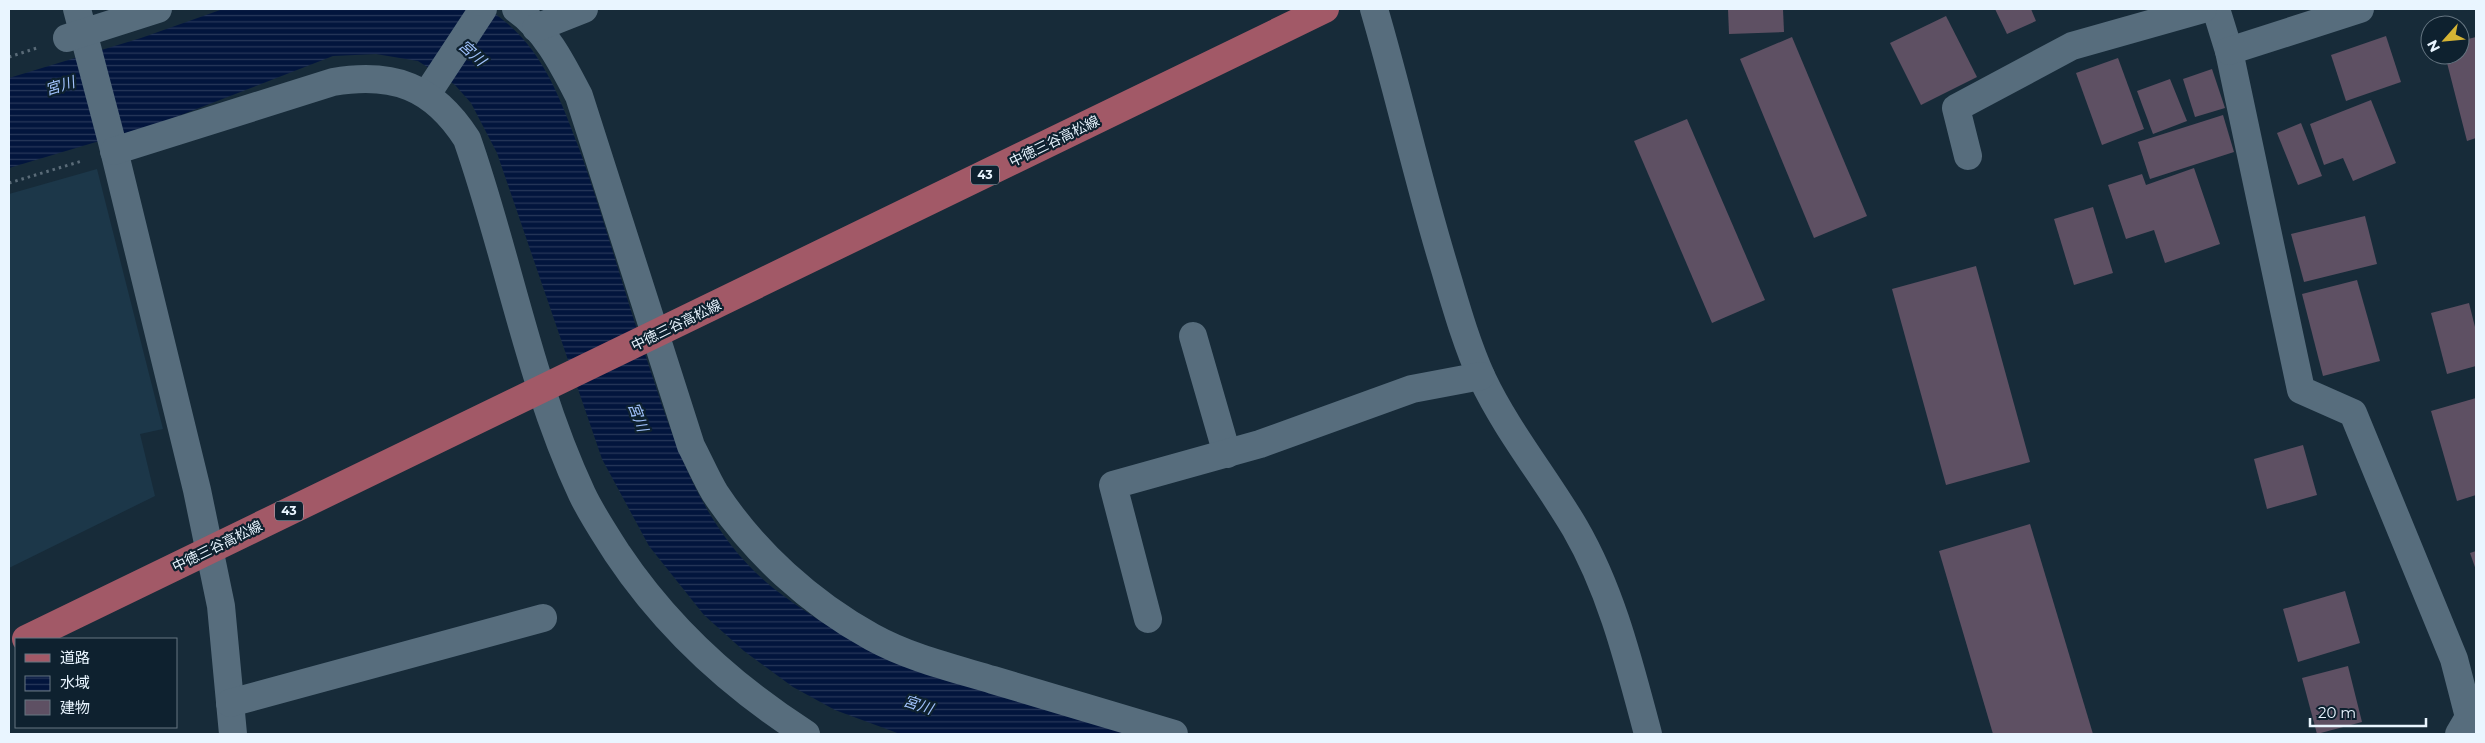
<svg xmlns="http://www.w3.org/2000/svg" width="2485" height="743" font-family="Montserrat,'Noto Sans JP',sans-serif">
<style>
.built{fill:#1c3749}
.water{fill:url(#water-rules)}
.building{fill:#5e5063}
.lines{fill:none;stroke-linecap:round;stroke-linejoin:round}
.path{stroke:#5a6b78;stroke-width:3;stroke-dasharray:2.5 4;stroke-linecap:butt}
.minor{stroke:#576d7d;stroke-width:28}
.major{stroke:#a25967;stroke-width:28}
.labels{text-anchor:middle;stroke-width:4.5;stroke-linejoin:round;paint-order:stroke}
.shield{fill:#0e212f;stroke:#a7b5c1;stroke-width:1}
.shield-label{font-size:12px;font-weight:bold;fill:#e9f5ff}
.street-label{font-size:14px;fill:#e9f5ff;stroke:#0e212f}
.water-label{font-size:15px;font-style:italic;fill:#a1c2fc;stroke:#0e212f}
</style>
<defs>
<pattern id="water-rules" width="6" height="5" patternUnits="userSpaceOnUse" patternTransform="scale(1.25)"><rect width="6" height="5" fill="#02153d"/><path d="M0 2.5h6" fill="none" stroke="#27385a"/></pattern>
</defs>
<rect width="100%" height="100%" fill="#172b39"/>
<path class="built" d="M97 169 163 429 140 434 155 496 9 568V194Z"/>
<path class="water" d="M223 9H488C542 44 558 94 580 151 606 224 626 299 651 372 677 452 705 533 773 588 800 609 832 629 862 645 886 658 920 665 946 673 1008 694 1070 714 1131 734H900L835 710 793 687 744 651 704 615 649 546 602 459 497 153 471 103 455 85 418 61 376 54 333 56 163 122 9 168V78L141 38Z"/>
<g class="building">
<path d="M1728 9H1783L1784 32 1729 34Z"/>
<path d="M1995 9H2031L2036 21 2007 34Z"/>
<path d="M1946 16 1977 77 1921 105 1890 43Z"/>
<path d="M2386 36 2401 82 2346 101 2331 55Z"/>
<path d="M1792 37 1867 216 1814 238 1740 59Z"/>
<path d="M2476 37V138L2467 141 2445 55H2460V41Z"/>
<path d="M2118 58 2144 129 2102 145 2076 73Z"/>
<path d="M2212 69 2225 108 2195 117 2183 79Z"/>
<path d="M2170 79 2187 121 2153 134 2137 91Z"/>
<path d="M2371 100 2396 163 2353 181 2343 158 2324 165 2310 124Z"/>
<path d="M2223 115 2234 152 2150 179 2138 142Z"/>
<path d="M1687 119 1765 300 1712 323 1634 141Z"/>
<path d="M2301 123 2322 176 2298 185 2277 133Z"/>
<path d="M2194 168 2220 244 2165 263 2154 230 2126 239 2108 185 2142 174 2146 185Z"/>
<path d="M2093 207 2113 273 2074 285 2054 219Z"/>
<path d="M2365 216 2377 264 2304 282 2291 234Z"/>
<path d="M1976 266 2030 462 1946 485 1892 289Z"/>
<path d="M2357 280 2380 361 2323 376 2302 294Z"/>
<path d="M2469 303 2476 331V366L2447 374 2431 313Z"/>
<path d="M2476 398V495L2457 501 2431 411Z"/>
<path d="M2303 445 2317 495 2267 509 2254 459Z"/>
<path d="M2030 524 2093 734H1993L1939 551Z"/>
<path d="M2476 551V570L2470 553Z"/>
<path d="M2345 591 2360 643 2298 662 2283 609Z"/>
<path d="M2348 666 2362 722 2317 734 2302 678Z"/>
</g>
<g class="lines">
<g class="path">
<path d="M9 57 37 48"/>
<path d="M9 183 82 161"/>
</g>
<g class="minor">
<path d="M77 9 112 142 197 490 221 606 233 734"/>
<path d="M516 9C545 29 563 65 579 96L691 446C699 461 706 478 715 493 754 552 810 603 872 637 910 658 953 668 993 680 1053 698 1114 716 1174 734"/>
<path d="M1374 9C1399 94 1418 181 1444 266 1455 303 1466 343 1482 378 1507 431 1545 477 1575 528 1612 592 1629 663 1648 734"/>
<path d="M2216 9 2229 51 2301 390 2353 413 2454 659 2469 717 2459 734"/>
<path d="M536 28 584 9"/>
<path d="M67 38 158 9"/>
<path d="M2229 51 2360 9"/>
<path d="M427 94 483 9"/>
<path d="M114 151 333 82C393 72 433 86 467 139 508 256 529 381 582 494 592 515 605 534 617 553 667 628 731 686 806 734"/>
<path d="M1968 156 1956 108 2072 46 2203 9"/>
<path d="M1193 336 1227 454"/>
<path d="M1148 619 1113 485 1260 444 1412 389 1481 376"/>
<path d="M230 703 543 618"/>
</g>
<path class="major" d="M26 639 1325 9"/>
</g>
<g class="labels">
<g class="shield">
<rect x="971" y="165.5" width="28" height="19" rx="4"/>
<rect x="275" y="501.5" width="28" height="19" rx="4"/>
</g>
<g class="shield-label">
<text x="985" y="179">43</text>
<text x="289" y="515">43</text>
</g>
<g class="street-label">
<text transform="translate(1054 141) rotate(-26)" y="5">中徳三谷高松線</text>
<text transform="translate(676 325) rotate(-26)" y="5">中徳三谷高松線</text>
<text transform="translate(217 546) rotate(-26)" y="5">中徳三谷高松線</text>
</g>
<g class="water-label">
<text transform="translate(472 53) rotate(42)" y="5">宮川</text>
<text transform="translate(60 86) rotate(-17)" y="5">宮川</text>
<text transform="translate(638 417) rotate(69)" y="5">宮川</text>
<text transform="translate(918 705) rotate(18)" y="5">宮川</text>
</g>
</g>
<rect width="2485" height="743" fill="none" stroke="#e9f5ff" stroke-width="20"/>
<rect x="15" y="638" width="162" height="90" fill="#0e212f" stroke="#667682"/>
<rect x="25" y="654" width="25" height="8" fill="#a25967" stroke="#667682"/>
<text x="60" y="663" font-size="15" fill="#e9f5ff">道路</text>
<rect x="25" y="676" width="25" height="15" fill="url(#water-rules)" stroke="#667682"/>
<text x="60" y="688" font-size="15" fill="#e9f5ff">水域</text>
<rect x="25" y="700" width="25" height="15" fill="#5e5063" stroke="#667682"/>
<text x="60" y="713" font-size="15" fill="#e9f5ff">建物</text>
<g transform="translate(2445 40) rotate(243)"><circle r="24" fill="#0e212f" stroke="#667682"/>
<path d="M0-4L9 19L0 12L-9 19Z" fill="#d6b534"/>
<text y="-8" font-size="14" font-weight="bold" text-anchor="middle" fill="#e9f5ff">N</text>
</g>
<path d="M2310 718v8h116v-8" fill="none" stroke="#e9f5ff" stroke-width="2.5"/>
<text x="2318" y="718" font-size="15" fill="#e9f5ff" stroke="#0e212f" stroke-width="4" paint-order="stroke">20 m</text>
</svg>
